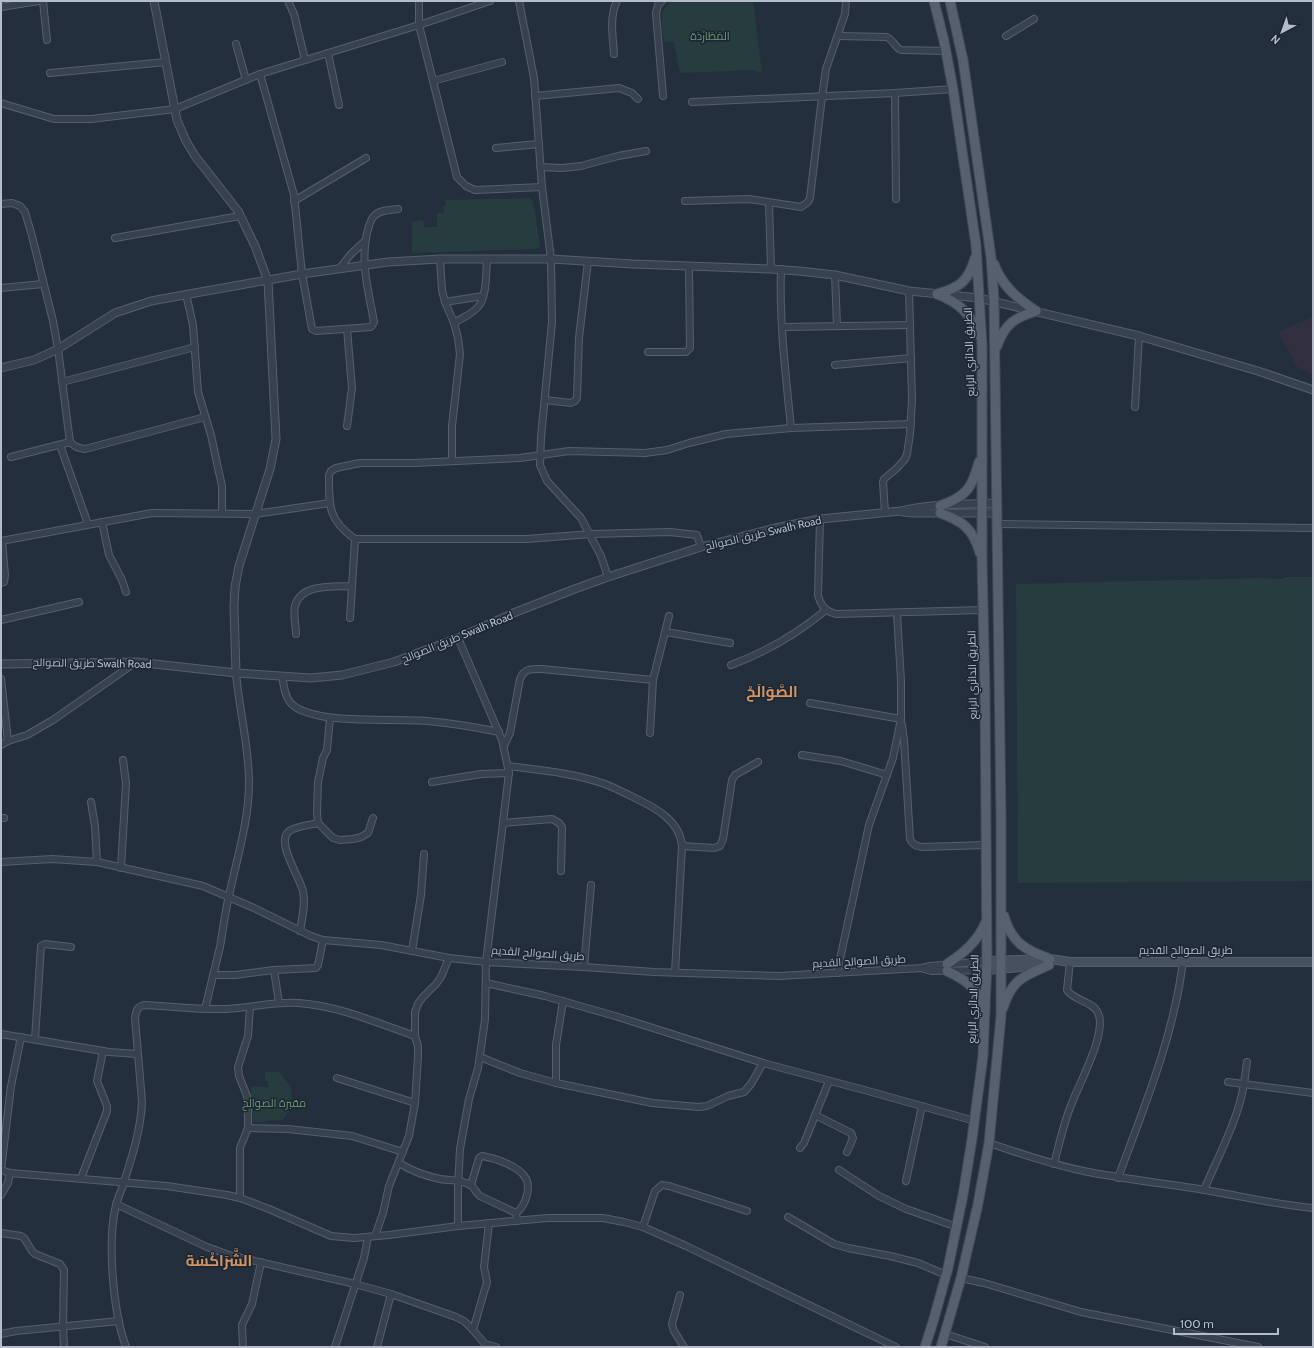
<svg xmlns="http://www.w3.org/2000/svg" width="1314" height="1348" font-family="Cabin,Cairo,sans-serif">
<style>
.medical{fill:#32303f}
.green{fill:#263c3f}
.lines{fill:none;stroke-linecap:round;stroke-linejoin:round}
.minor-casing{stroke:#565f6c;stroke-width:8}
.tertiary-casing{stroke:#565f6c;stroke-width:9}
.secondary-casing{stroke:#565f6c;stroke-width:10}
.primary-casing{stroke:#414a57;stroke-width:11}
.minor{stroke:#38414e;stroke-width:6}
.tertiary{stroke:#38414e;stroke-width:7}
.secondary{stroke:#465061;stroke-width:8}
.primary{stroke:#56606e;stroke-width:9}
.labels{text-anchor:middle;stroke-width:3;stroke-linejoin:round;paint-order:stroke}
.park-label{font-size:11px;fill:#6b9a76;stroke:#1d2633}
.street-label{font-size:11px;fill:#b4bcc9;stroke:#1d2633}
.district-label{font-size:15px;font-weight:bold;fill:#d59563;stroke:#1d2633}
</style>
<rect width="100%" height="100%" fill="#242f3e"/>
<path class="medical" d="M1313 317V373L1298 368 1278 332Z"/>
<g class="green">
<path d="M682 1H753L762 72H757L755 70 680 73 674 41 664 42C663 30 657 8 672 2 674 1 679 1 682 1Z"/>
<path d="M529 198 533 201 540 245 537 249 412 253V222L423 220 424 227H437V213H444L443 207 446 206 445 200Z"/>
<path d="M1285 577H1313V881L1018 883 1016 584 1261 578 1282 579Z"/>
<path d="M265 1072H279L291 1087 292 1105 283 1120C280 1120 276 1120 273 1120 265 1120 261 1125 253 1121L251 1088 252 1086 268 1087V1082L265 1081Z"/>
</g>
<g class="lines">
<defs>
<g id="minor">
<path d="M43 1 47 40"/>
<path d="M288 1 294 14 305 60"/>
<path d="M419 1V25L457 177 466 186 475 190 542 187"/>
<path d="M519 1 534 78 542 187 551 259 552 322 541 437 540 465 547 481 581 518 601 556 608 577"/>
<path d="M662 1 658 5 656 13 663 96"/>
<path d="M1 7 39 1"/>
<path d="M838 36 887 37C893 40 895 47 901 50L946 51"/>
<path d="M1006 36 1034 19"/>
<path d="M236 44 246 80"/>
<path d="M328 53 339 105"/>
<path d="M614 54C613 37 609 17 617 1"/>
<path d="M50 73 166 62"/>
<path d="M260 74 294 195 302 274 312 329 316 331 371 327 374 322C369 293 360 263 367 233 369 227 370 220 374 216 379 210 390 210 398 209"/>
<path d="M433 81 502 62"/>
<path d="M895 93 896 199"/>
<path d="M535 96 619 88 632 93 638 99"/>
<path d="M692 102 895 93 953 89"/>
<path d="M1 103 54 119H91L175 109 260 74 419 25 490 1"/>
<path d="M496 148 539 144"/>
<path d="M540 167 562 168 581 166 618 156 646 151"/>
<path d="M294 201 366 158"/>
<path d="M685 201 749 199 801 207 808 202 810 198 822 97 826 69 845 14 846 1"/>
<path d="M769 203 771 269"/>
<path d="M1 204 12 203 20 206 25 212 32 236 53 321 58 349 70 442"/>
<path d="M115 238 240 216"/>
<path d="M440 259 442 290 445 302 454 323 458 338 460 354 452 426V460"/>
<path d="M339 269 351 254 365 241"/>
<path d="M781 269C779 322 786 376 791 428"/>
<path d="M835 275 837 326"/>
<path d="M1 288 43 284"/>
<path d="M186 294 193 325 198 392 211 435 218 468 222 486V513"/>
<path d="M445 302 483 296"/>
<path d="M454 323C462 318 472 314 478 307 487 298 486 272 487 259"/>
<path d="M782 327 910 325"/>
<path d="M347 329 352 388 347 426"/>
<path d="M648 352H686L690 348 689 266"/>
<path d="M835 365 911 358"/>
<path d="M62 382 195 347"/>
<path d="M545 400 571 403 575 401 577 398 579 338 588 261"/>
<path d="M1135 407 1139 336"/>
<path d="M60 445 88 524"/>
<path d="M11 457 70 442C75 447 78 448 85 449L205 417"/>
<path d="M885 512 883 482 884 479 897 468 905 459 907 454 910 434 912 399 909 291"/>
<path d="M820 519 818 595C821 606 825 611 836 614L983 610"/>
<path d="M102 522 109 555 122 580 126 592"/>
<path d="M997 524 1313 528"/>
<path d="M1 541 152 513 255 514 330 503"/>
<path d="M701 547 697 535 670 532 591 534 527 539H355C328 520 329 506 329 475L331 471 336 468 360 463H414L520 458 569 451 645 453 667 450 689 443 726 434 791 428 911 424"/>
<path d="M1 583 4 582 5 575 2 541"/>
<path d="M350 618 355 539"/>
<path d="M1 620 79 602"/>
<path d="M666 632 730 643"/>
<path d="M296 634C296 625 293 614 295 606 301 583 334 587 352 586"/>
<path d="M731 665C766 652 797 634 826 610"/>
<path d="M282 676C284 686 285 700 294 706 319 725 394 718 427 721 451 723 475 727 499 732"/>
<path d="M1 679 8 741 1 745"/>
<path d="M810 703 901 719"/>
<path d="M330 718 327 750 323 758 318 782 317 812 318 823 333 838 340 840 353 839 361 837 368 833 373 818"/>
<path d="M902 725 904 740 910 839C913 845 916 846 922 847L986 845"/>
<path d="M650 733 653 680 669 616"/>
<path d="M8 741 27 735 53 720 136 662"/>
<path d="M504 746 510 733 520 679C524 668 532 669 542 669L653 680"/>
<path d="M802 755 841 761 887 775"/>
<path d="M508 766C540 770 574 773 605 784 615 788 625 793 635 798 656 808 680 821 682 846L675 972"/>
<path d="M432 782 481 774 509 773"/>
<path d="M91 802 95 826 97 862"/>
<path d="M1 818H4"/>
<path d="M503 823 552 819 559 823 562 827 561 871"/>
<path d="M682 846 714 848 720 846 723 839 732 780 735 775 758 762"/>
<path d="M1 862 52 859 97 862 203 886 254 908 311 936 323 940 381 945 449 958 486 962 584 967 654 972 779 976 922 968 930 966 987 961"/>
<path d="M121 868 126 783 123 760"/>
<path d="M300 931C302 918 306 904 303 891 300 877 273 839 291 830 299 826 310 825 318 823"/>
<path d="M412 951 421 895 424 854"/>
<path d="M584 967 591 885"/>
<path d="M924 969 931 971 987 970"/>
<path d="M274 970 279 1003"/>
<path d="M837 973 869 825 893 758 901 719V681L897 613"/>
<path d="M213 975H235L274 970 316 968 318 965 323 940"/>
<path d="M486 983 545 996 615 1016 763 1063 868 1091 975 1121"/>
<path d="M205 1009C210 988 215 967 220 947 223 930 225 912 229 896 237 857 249 822 249 782 249 746 239 709 236 673"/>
<path d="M1 1034 109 1052 137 1054"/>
<path d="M35 1039 41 946 45 944 71 947"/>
<path d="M480 1057 520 1073 556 1083 652 1103 699 1107 707 1106 728 1096 744 1092 751 1084 763 1063"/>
<path d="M337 1078 415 1103"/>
<path d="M1228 1082 1313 1093"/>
<path d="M556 1083V1045L563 1001"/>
<path d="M815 1115 851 1133 853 1138 847 1152"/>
<path d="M248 1128 288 1129 352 1136 403 1152"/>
<path d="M989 1143C1018 1153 1048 1163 1079 1170 1121 1179 1163 1183 1205 1190 1241 1196 1277 1205 1313 1208"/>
<path d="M800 1148 804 1143 829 1081"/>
<path d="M399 1163C412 1171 425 1176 440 1179 450 1181 460 1179 470 1185 474 1187 476 1193 480 1196L516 1213 517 1221"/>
<path d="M1054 1164C1059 1145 1063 1126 1070 1108 1077 1087 1108 1033 1098 1013 1093 1001 1074 1001 1067 990L1070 962"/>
<path d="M1 1170 10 1173 167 1186 227 1195 240 1198 269 1209 331 1236 354 1238 389 1235 458 1226 548 1218H603L624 1222 643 1227 686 1246 896 1347"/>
<path d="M1 1170 11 1086 21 1037"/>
<path d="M839 1170 879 1196 906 1209 957 1227"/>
<path d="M81 1178 107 1111V1106L97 1081 103 1051"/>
<path d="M1118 1178C1144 1107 1174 1036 1183 961"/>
<path d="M906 1181 922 1106"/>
<path d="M471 1185 479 1158 482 1156C495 1158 518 1166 525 1177 529 1182 528 1190 527 1195 525 1202 522 1209 516 1213"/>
<path d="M1204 1190C1216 1161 1232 1132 1240 1102 1244 1089 1245 1076 1247 1062"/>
<path d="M1 1195 8 1183 10 1173"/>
<path d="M240 1198V1148L248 1128V1102L247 1096 239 1076 238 1067 248 1036 250 1007"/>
<path d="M116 1204 207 1247 229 1255 355 1284 391 1294 456 1317 464 1321 473 1330 485 1344 496 1347"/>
<path d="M788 1217 834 1244 848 1248 890 1256 918 1263 946 1275"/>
<path d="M458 1226V1188L460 1149 469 1099 478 1068 482 1041 485 1019 486 962 509 773 502 740 458 638"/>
<path d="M643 1227 655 1191 662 1185 669 1186 747 1211"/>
<path d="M1 1233 21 1236 24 1238 32 1251 35 1254 60 1264 64 1270 63 1327 64 1347"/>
<path d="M375 1236 383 1213 389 1186 409 1136 415 1103 418 1057V1046L415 1036V1012L418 1004 422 998 436 984 441 977 449 958"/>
<path d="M961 1278 984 1283 1081 1312 1258 1347"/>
<path d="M680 1295 672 1324 674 1331 684 1347"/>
<path d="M473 1330 487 1282 484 1267 489 1223"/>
<path d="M1 1334 16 1331 119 1321"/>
<path d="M945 1334 985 1347"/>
<path d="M126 1347C113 1312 107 1241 116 1205 118 1197 122 1190 124 1182 132 1157 141 1129 142 1102L135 1018C136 1011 137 1007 144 1005 171 1006 199 1010 226 1009 250 1008 275 1001 299 1003 339 1006 377 1023 415 1036"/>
<path d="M243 1347 242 1325 252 1304 261 1262"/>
<path d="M335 1347 364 1258 368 1237"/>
<path d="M377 1347 391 1294"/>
</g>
<g id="tertiary">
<path d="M154 1 177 120 186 141 195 156 238 211 255 246 268 281 276 439 270 469 239 566 235 587 234 607 236 673"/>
<path d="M1 368 34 360 58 349 115 313 151 301 195 293 302 274 388 262 440 259H551L633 264 771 269 799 271 835 275 909 291 979 298 1139 336 1261 372 1313 390"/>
<path d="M903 512 913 513H997"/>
<path d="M1 664 136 662 236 673 311 678 342 675 394 662 458 638 511 614 572 590 608 577 701 547 775 528 820 519 901 511C931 503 965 505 996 503"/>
</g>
<g id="secondary">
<path d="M987 961 1050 959 1070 962H1313"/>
<path d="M987 970 1045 965"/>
</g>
<g id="primary">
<path d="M994 264C1002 286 1017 298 1036 311"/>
<path d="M937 294C956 301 972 314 979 335"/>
<path d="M937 294C959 288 969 281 975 258"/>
<path d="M997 346C1005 324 1014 318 1036 311"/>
<path d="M940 506C967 496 972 488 979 462"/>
<path d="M940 513C963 521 973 529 980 553"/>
<path d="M1004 916C1012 943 1025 950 1050 959"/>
<path d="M947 964C964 953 977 942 986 922"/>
<path d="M947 971C968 981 975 987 985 1008"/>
<path d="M1003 1008C1012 979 1024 976 1049 965"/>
<path d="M925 1347 933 1322 948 1268 963 1195 972 1139 983 1056 987 961 985 693 982 561V345L976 245 953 89 944 41 934 1"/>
<path d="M941 1347 961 1278 978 1204 989 1143 1001 1016V817L994 300 991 257 963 60 950 1"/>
</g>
</defs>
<use href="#minor" class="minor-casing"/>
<use href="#tertiary" class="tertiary-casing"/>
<use href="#secondary" class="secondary-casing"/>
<use href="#primary" class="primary-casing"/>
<use href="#minor" class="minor"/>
<use href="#tertiary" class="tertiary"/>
<use href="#secondary" class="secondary"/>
<use href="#primary" class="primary"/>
</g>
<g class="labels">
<g class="park-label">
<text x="710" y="40">المَطَارْدَة</text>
<text x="274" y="1107">مقبرة الصوالح</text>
</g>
<g class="street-label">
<text transform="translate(969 352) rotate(-92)" y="4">الطريق الدائري الرابع</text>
<text transform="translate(763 533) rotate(-13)" y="4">طريق الصوالح Swalh Road</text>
<text transform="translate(457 637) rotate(-22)" y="4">طريق الصوالح Swalh Road</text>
<text transform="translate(92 663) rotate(1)" y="4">طريق الصوالح Swalh Road</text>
<text transform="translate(972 675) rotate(-91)" y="4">الطريق الدائري الرابع</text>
<text x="1186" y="954">طريق الصوالح القديم</text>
<text transform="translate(538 953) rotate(4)" y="4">طريق الصوالح القديم</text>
<text transform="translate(859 961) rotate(-3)" y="4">طريق الصوالح القديم</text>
<text transform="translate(973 999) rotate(-88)" y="4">الطريق الدائري الرابع</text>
</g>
<g class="district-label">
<text x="772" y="697">الصَّوَالَحْ</text>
<text x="219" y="1266">الشَّرَاكْسَة</text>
</g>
</g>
<rect width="1314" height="1348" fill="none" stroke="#b4bcc9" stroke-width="4"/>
<g transform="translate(1282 32) rotate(221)" stroke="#1d2633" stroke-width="3" paint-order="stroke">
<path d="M0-3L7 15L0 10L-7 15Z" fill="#b4bcc9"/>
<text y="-6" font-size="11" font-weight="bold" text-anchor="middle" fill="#b4bcc9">N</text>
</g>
<path d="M1174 1328v6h104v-6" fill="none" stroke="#b4bcc9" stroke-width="2"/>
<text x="1180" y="1328" font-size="12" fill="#b4bcc9" stroke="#1d2633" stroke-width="3" paint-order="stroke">100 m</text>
</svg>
